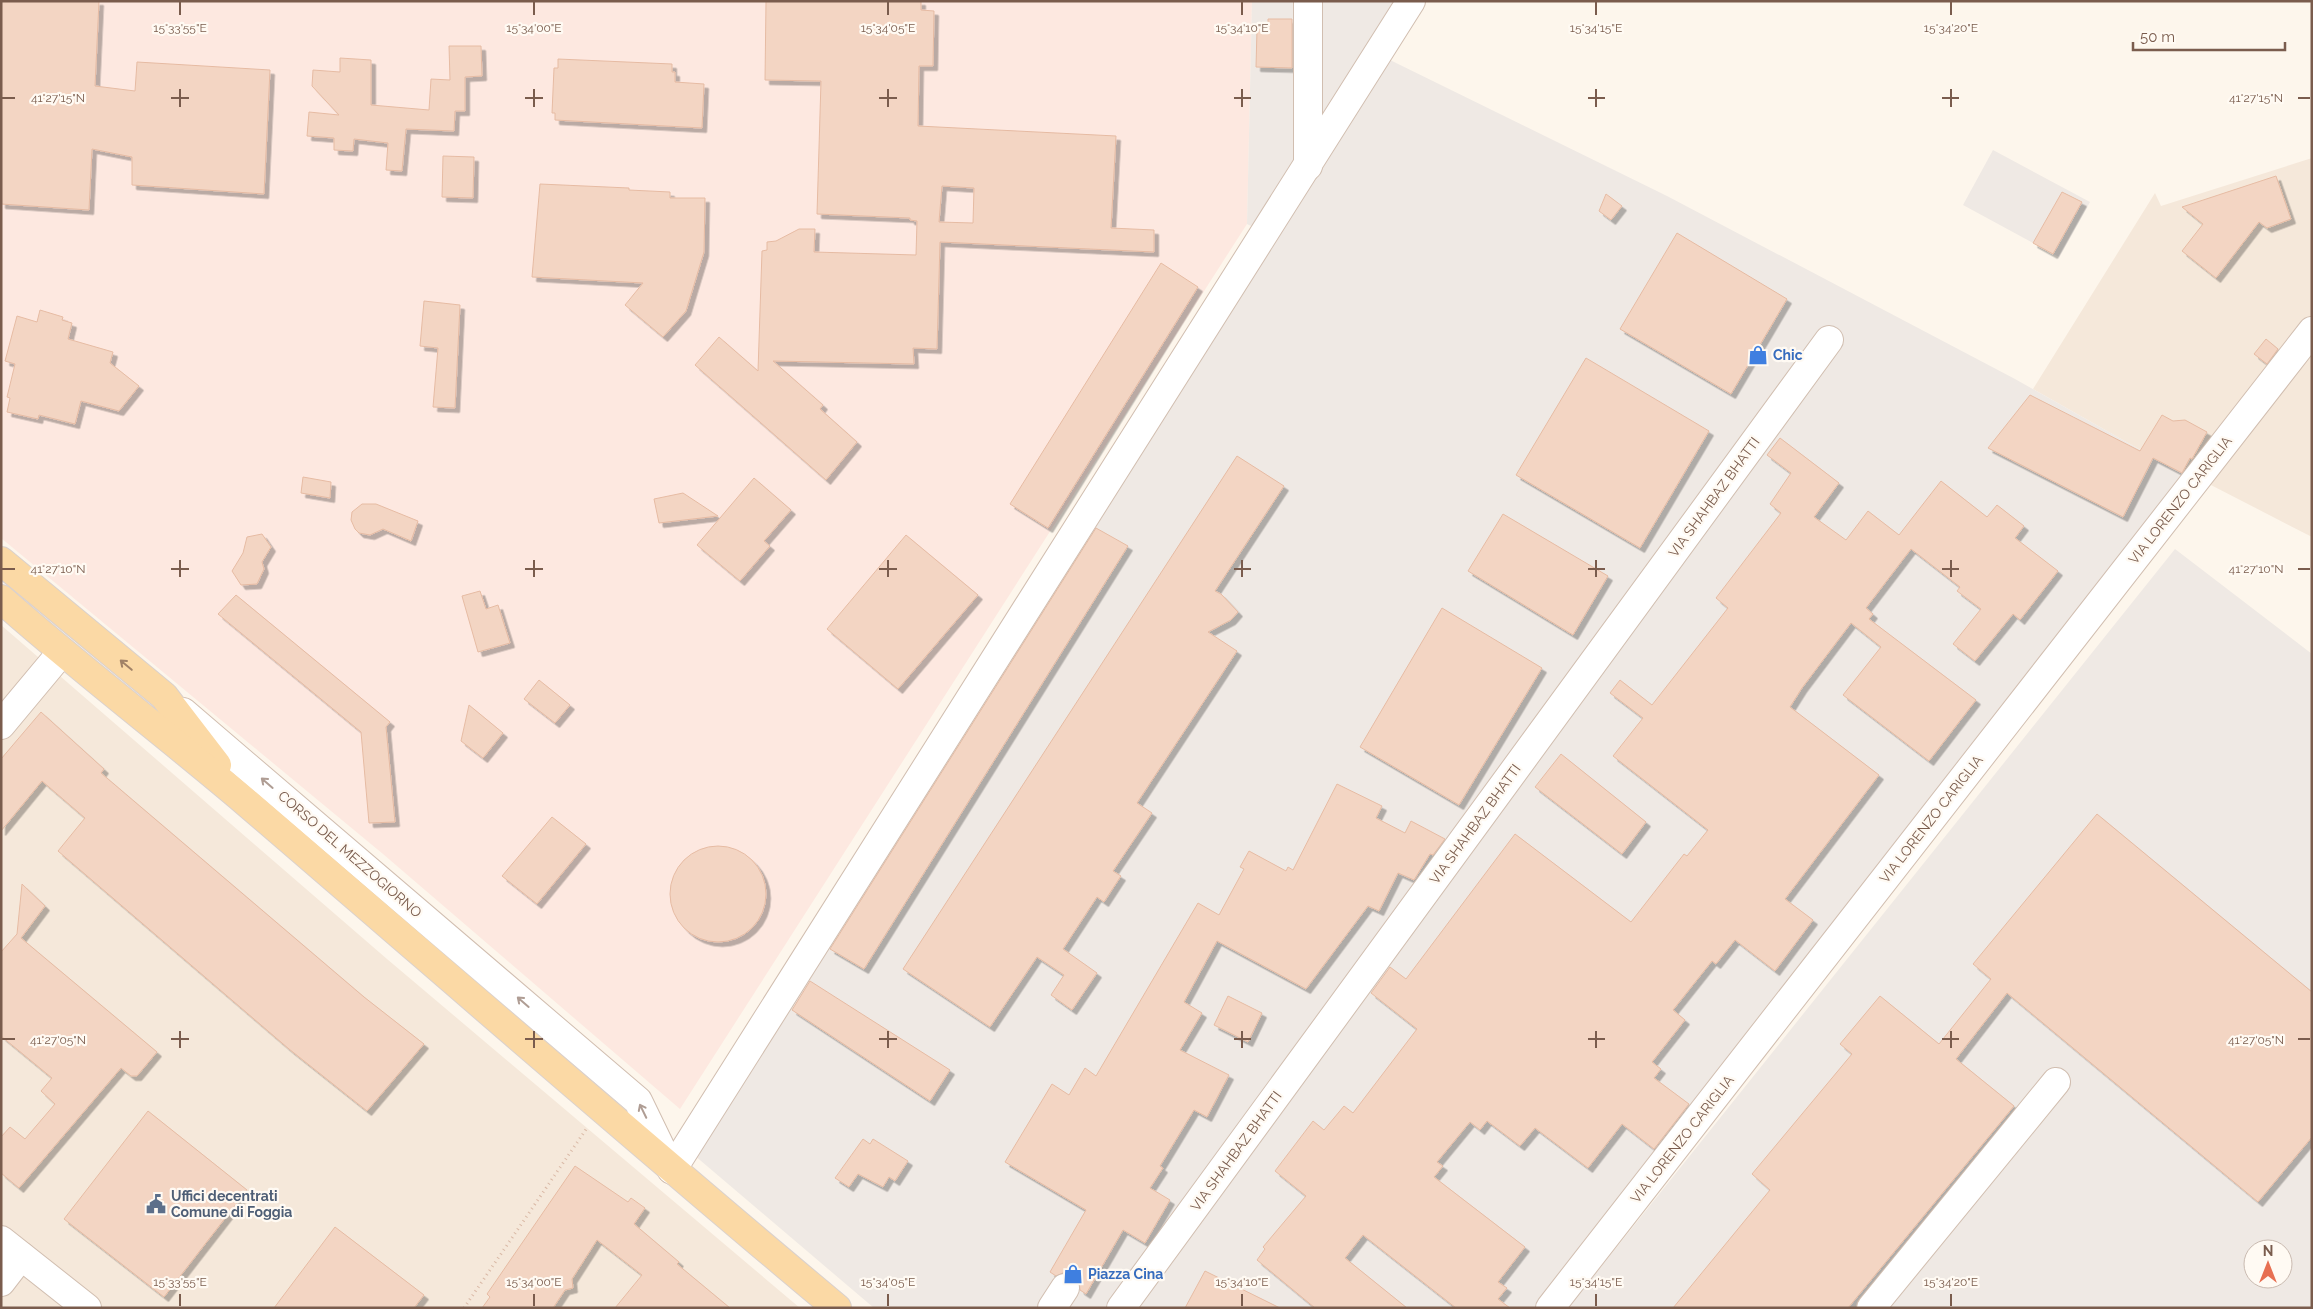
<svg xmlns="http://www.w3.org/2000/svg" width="2313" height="1309" font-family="Raleway,sans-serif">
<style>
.residential{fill:#f5e8da}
.commercial{fill:#fde8e0}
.industrial{fill:#efe9e4;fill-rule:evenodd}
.building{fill:#f3d5c3;stroke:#e6bba3;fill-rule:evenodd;filter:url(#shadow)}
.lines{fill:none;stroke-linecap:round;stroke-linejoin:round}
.minor-casing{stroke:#d1beb0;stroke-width:30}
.major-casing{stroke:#dad1cd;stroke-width:30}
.path{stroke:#d9b8a5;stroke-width:3;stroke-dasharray:1 4;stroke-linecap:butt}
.minor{stroke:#fff;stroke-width:28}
.major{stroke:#fbd9a5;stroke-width:28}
.oneway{stroke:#a18267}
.oneway2{stroke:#af9d94}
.ticks{fill:none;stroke:#7a5c4d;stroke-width:2}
.labels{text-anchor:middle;stroke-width:4.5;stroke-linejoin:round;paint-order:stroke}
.shop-label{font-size:14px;font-weight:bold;fill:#366cbe;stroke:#fffaf3;text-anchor:start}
.street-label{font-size:14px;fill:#7a5c4d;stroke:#fffaf3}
.service-label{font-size:14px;font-weight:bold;fill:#4e5e75;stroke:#fffaf3;text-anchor:start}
.ticks-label{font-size:12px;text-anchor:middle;fill:#7a5c4d;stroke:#fffaf3;stroke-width:4.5;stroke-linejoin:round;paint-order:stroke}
</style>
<defs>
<filter id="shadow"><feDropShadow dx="4.5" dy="4.5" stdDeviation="0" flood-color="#0004"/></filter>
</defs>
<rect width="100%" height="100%" fill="#fdf6ec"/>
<g class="residential">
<path d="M2312 158V537L2207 483 2183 474 2033 389 2155 193 2161 206Z"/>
<path d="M1 625 387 959 800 1308H1Z"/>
</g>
<path class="commercial" d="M1 1H1252L1247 224 680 1109 383 854 1 538Z"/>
<g class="industrial">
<path d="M1252 1H1427L1390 60 1667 196 2015 379 2183 474 1538 1308H874L694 1155 986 702 1277 239 1247 224Z"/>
<path d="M1993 150 2090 202 2059 257 1963 205Z"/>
<path d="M2175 549 2312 654V1308H1568ZM2253 1249H2283V1279H2253Z"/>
</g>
<g class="building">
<path d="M1 1H99L95 86 135 91 137 62 270 70 264 194 132 185V157L92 149 89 210 1 204Z"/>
<path d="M766 1H921V10L934 11 933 66H919L918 126 1116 136 1111 228 1154 230V252L940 242 937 349 913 348 914 364 773 361 823 405 820 409 857 442 826 480 695 365 719 337 758 371 762 251 767 250V242L776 241 799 229H815L814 252 916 255 917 221 910 220V218L817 214 821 81 765 80ZM942 186 974 188 973 223 939 222Z"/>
<path d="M1268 19H1292V68L1256 67 1257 29H1268Z"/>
<path d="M449 46H481L482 76 465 77V111H455L454 131 406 129 402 171 386 170 388 143 354 139 353 151 334 150V138L307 136 309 112 339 115 312 86 313 70 340 72V58L371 60V105L429 110 431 79 450 80Z"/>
<path d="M558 59 672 64V72H675V82L704 84 702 128 555 120V113H552L554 68H558Z"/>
<path d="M443 156 474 157 473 198 442 197Z"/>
<path d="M2276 176 2291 219 2267 228 2259 222 2216 278 2182 251 2203 224 2182 207Z"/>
<path d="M540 184 629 188V190L670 192V198H705L704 252 686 311 663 337 625 305 643 283 532 277Z"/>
<path d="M2062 192 2082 202 2053 254 2033 243Z"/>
<path d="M1606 194 1622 206 1611 220 1599 211Z"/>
<path d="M1677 233 1787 299 1731 394 1620 329Z"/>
<path d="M1161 263 1198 287 1048 528 1010 504Z"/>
<path d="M424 301 460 305 455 408 433 407 438 348 420 346Z"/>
<path d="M40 310 63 317 62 320 72 323 68 339 113 352 110 363 139 386 119 411 81 401 75 424 39 415 38 419 7 412 10 398 7 397 15 364 5 361 17 316 37 322Z"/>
<path d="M2266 339 2278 349 2267 364 2254 354Z"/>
<path d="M1586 358 1709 431 1640 548 1516 475Z"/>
<path d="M2030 395 2140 451 2162 415 2173 421 2185 420 2207 432 2192 459 2190 458 2182 473 2153 458 2123 517 1988 448Z"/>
<path d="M1780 438 1839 483 1814 517 1846 540 1868 511 1899 535 1941 481 1987 517 1997 505 2024 526 2015 538 2058 571 2020 620 2013 614 1975 661 1953 644 1981 609 1957 591 1960 587 1911 549 1866 608 1873 614 1869 619 1976 700 1929 761 1843 695 1881 647 1851 623 1802 688 1790 707 1879 775 1785 899 1813 920 1775 971 1735 940 1716 964 1712 961 1673 1010 1685 1020 1652 1062 1661 1069 1654 1078 1689 1104 1654 1149 1622 1124 1588 1168 1535 1128 1520 1146 1487 1121 1480 1130 1470 1122 1437 1162 1443 1166 1434 1177 1525 1247 1498 1282 1507 1288 1498 1299 1510 1308H1456L1363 1235 1345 1258 1407 1308H1315L1257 1260 1265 1249 1263 1247 1306 1196 1275 1171 1313 1121 1324 1130 1344 1106 1353 1113 1417 1029 1371 993 1390 967 1406 979 1515 834 1631 922 1684 854 1687 856 1708 830 1613 756 1643 718 1610 693 1620 680 1652 705 1728 608 1716 598 1781 513 1770 504 1791 473 1767 455Z"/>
<path d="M1237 456 1284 486 1215 591 1221 594 1238 612 1231 620 1208 632 1237 651 1137 803 1152 813 1113 871 1121 876 1104 902 1097 897 1063 949 1097 973 1072 1010 1051 995 1064 975 1037 957 990 1027 903 969Z"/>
<path d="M303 477 331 482 330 498 301 493Z"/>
<path d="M754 478 791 510 764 541 770 546 740 581 697 545Z"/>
<path d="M683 493 718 516 659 523 654 499Z"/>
<path d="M362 504H376L418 521 411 541 383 529 370 535 359 533 355 529 351 520 352 512Z"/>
<path d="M1503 514 1608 576 1573 635 1468 571Z"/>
<path d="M1096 528 1128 546 864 969 830 949Z"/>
<path d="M262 534 271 547 262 562 264 569 257 584 241 585 232 571 243 553 247 537Z"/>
<path d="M906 535 978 595 898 689 827 629Z"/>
<path d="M480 591 486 609 498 605 510 643 478 652 462 596Z"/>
<path d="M236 595 390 722 386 727 395 822 369 823 361 732 218 614Z"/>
<path d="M1442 608 1542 668 1459 805 1360 747Z"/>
<path d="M539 680 570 705 555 723 524 699Z"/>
<path d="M469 705 503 733 483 758 461 741Z"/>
<path d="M41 712 104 769 101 773 364 997 424 1044 367 1111 289 1049 58 851 85 818 42 781 1 831V759Z"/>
<path d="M1561 754 1646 822 1622 854 1535 787Z"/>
<path d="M1337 784 1382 806 1376 818 1405 833 1411 821 1445 839 1433 855 1430 854 1414 880 1398 873 1379 911 1368 906 1306 989 1217 941 1184 1002 1202 1013 1180 1050 1229 1075 1207 1117 1194 1110 1160 1166 1163 1168 1150 1188 1170 1200 1145 1243 1123 1230 1086 1294 1080 1290 1079 1281 1073 1275 1065 1272 1056 1276 1050 1272 1086 1210 1005 1162 1052 1084 1069 1095 1085 1068 1096 1076 1198 903 1219 915 1244 869 1240 867 1249 851 1286 871 1288 867 1293 870Z"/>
<path d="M2097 814 2312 992V1137L2258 1202 2007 993 1956 1059 2014 1106 1848 1308H1673L1770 1190 1752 1174 1852 1054 1840 1044 1880 996 1939 1044 1991 979 1973 964Z"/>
<path d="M552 817 586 844 537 904 502 876Z"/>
<circle cx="718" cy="894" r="48"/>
<path d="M22 884 45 906 21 938 157 1052 137 1076H131L121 1068 19 1188 1 1173V1137L10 1127 25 1139 55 1104 41 1091 52 1078 1 1036V952L17 934Z"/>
<path d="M810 981 950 1070 930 1101 792 1010Z"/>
<path d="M1228 996 1262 1013 1248 1042 1214 1025Z"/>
<path d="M148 1111 247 1190 164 1297 64 1219Z"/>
<path d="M863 1139 870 1144 873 1139 908 1161 895 1181 889 1177 883 1187 858 1174 849 1187 835 1178Z"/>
<path d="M575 1166 628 1202 631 1198 645 1208 634 1224 679 1262 677 1264 730 1308H615L642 1275 597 1240 572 1279 573 1288 565 1290 553 1308H482L490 1297 487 1294Z"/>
<path d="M335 1227 424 1295 414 1308H274Z"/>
<path d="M1205 1271 1280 1308H1185Z"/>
</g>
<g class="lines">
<defs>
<g id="minor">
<path d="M1308 166V1"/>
<path d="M183 712 638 1101 671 1169"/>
<path d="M1 725 61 653"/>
<path d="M672 1170 1411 1"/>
<path d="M1 1240 87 1308"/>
<path d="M1 1282 21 1256"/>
<path d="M1052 1308 1065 1288"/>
<path d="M1121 1308 1829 340"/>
<path d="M1550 1308 2312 331"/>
<path d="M1871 1308 2056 1082"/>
</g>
<g id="major">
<path d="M1 561 164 696 217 765"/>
<path d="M1 599C81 670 166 734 247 803 444 972 638 1142 837 1308"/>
</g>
</defs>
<use href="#minor" class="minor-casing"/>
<use href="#major" class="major-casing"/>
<path class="path" d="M464 1308 587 1128"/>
<use href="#minor" class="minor"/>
<use href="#major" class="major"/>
</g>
<defs><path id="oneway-shaft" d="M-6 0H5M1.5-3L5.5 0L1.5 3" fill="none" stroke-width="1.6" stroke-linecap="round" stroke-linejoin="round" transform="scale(1.25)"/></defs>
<use class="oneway" href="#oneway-shaft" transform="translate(126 665) rotate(-140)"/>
<g class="oneway2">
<use href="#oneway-shaft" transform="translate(267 783) rotate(-139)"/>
<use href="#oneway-shaft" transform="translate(523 1002) rotate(-139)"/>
<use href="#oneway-shaft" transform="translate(643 1111) rotate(-116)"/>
</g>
<path class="ticks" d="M180 2V15M534 2V15M888 2V15M1242 2V15M1596 2V15M1951 2V15M180 89V107M534 89V107M888 89V107M1242 89V107M1596 89V107M1951 89V107M2 98H15M171 98H189M525 98H543M879 98H897M1234 98H1251M1588 98H1605M1942 98H1959M2298 98H2310M180 560V577M534 560V577M888 560V577M1242 560V577M1596 560V577M1951 560V577M2 569H15M171 569H189M525 569H543M879 569H897M1234 569H1251M1588 569H1605M1942 569H1959M2298 569H2310M180 1031V1048M534 1031V1048M888 1031V1048M1242 1031V1048M1596 1031V1048M1951 1031V1048M2 1039H15M171 1039H189M525 1039H543M879 1039H897M1234 1039H1251M1588 1039H1605M1942 1039H1959M2298 1039H2310M180 1294V1306M534 1294V1306M888 1294V1306M1242 1294V1306M1596 1294V1306M1951 1294V1306"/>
<defs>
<symbol id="shop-bare" viewBox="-9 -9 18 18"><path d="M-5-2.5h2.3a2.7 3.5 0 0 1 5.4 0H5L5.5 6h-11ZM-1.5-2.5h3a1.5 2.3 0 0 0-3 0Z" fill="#3f7fe0" stroke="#fffaf3" stroke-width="2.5" paint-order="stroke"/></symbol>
<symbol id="civic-bare" viewBox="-9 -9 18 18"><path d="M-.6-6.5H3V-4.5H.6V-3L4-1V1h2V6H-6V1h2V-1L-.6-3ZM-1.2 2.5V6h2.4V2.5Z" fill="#5c6f8a" stroke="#fffaf3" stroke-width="2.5" paint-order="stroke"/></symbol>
</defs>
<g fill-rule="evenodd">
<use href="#shop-bare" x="1744" y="341" width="28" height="28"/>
<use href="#civic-bare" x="142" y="1190" width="28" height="28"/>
<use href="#shop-bare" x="1059" y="1260" width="28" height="28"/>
</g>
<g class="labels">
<g class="shop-label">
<text x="1773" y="360">Chic</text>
<text x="1088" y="1279">Piazza Cina</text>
</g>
<g class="street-label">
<text transform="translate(1714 497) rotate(-54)" y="5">VIA SHAHBAZ BHATTI</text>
<text transform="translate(2180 500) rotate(-52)" y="5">VIA LORENZO CARIGLIA</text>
<text transform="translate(1931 819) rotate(-52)" y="5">VIA LORENZO CARIGLIA</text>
<text transform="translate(1475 824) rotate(-54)" y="5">VIA SHAHBAZ BHATTI</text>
<text transform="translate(350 854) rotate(41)" y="5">CORSO DEL MEZZOGIORNO</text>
<text transform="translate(1682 1139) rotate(-52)" y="5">VIA LORENZO CARIGLIA</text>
<text transform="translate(1236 1151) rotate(-54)" y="5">VIA SHAHBAZ BHATTI</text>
</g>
<g class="service-label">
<text x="171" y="1201">Uffici decentrati<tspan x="171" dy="16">Comune di Foggia</tspan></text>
</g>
</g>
<g class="ticks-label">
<text x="180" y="32">15°33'55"E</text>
<text x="534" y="32">15°34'00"E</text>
<text x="888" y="32">15°34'05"E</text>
<text x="1242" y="32">15°34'10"E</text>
<text x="1596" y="32">15°34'15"E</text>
<text x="1951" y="32">15°34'20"E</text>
<text x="58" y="102">41°27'15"N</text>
<text x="2256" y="102">41°27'15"N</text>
<text x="58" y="573">41°27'10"N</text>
<text x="2256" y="573">41°27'10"N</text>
<text x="58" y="1044">41°27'05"N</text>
<text x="2256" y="1044">41°27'05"N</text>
<text x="180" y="1286">15°33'55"E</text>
<text x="534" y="1286">15°34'00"E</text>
<text x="888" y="1286">15°34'05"E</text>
<text x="1242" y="1286">15°34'10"E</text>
<text x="1596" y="1286">15°34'15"E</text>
<text x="1951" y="1286">15°34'20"E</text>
</g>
<rect width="2313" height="1309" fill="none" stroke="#7a5c4d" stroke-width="5"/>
<g transform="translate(2268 1264)"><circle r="24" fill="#fffaf3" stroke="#cabbb1"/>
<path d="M0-4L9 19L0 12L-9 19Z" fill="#e76f51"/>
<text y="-8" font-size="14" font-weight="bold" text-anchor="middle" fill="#7a5c4d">N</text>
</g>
<path d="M2133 42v8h152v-8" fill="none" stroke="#7a5c4d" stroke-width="2.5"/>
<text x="2140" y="42" font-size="15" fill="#7a5c4d" stroke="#fffaf3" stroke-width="4" paint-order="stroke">50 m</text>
</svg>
